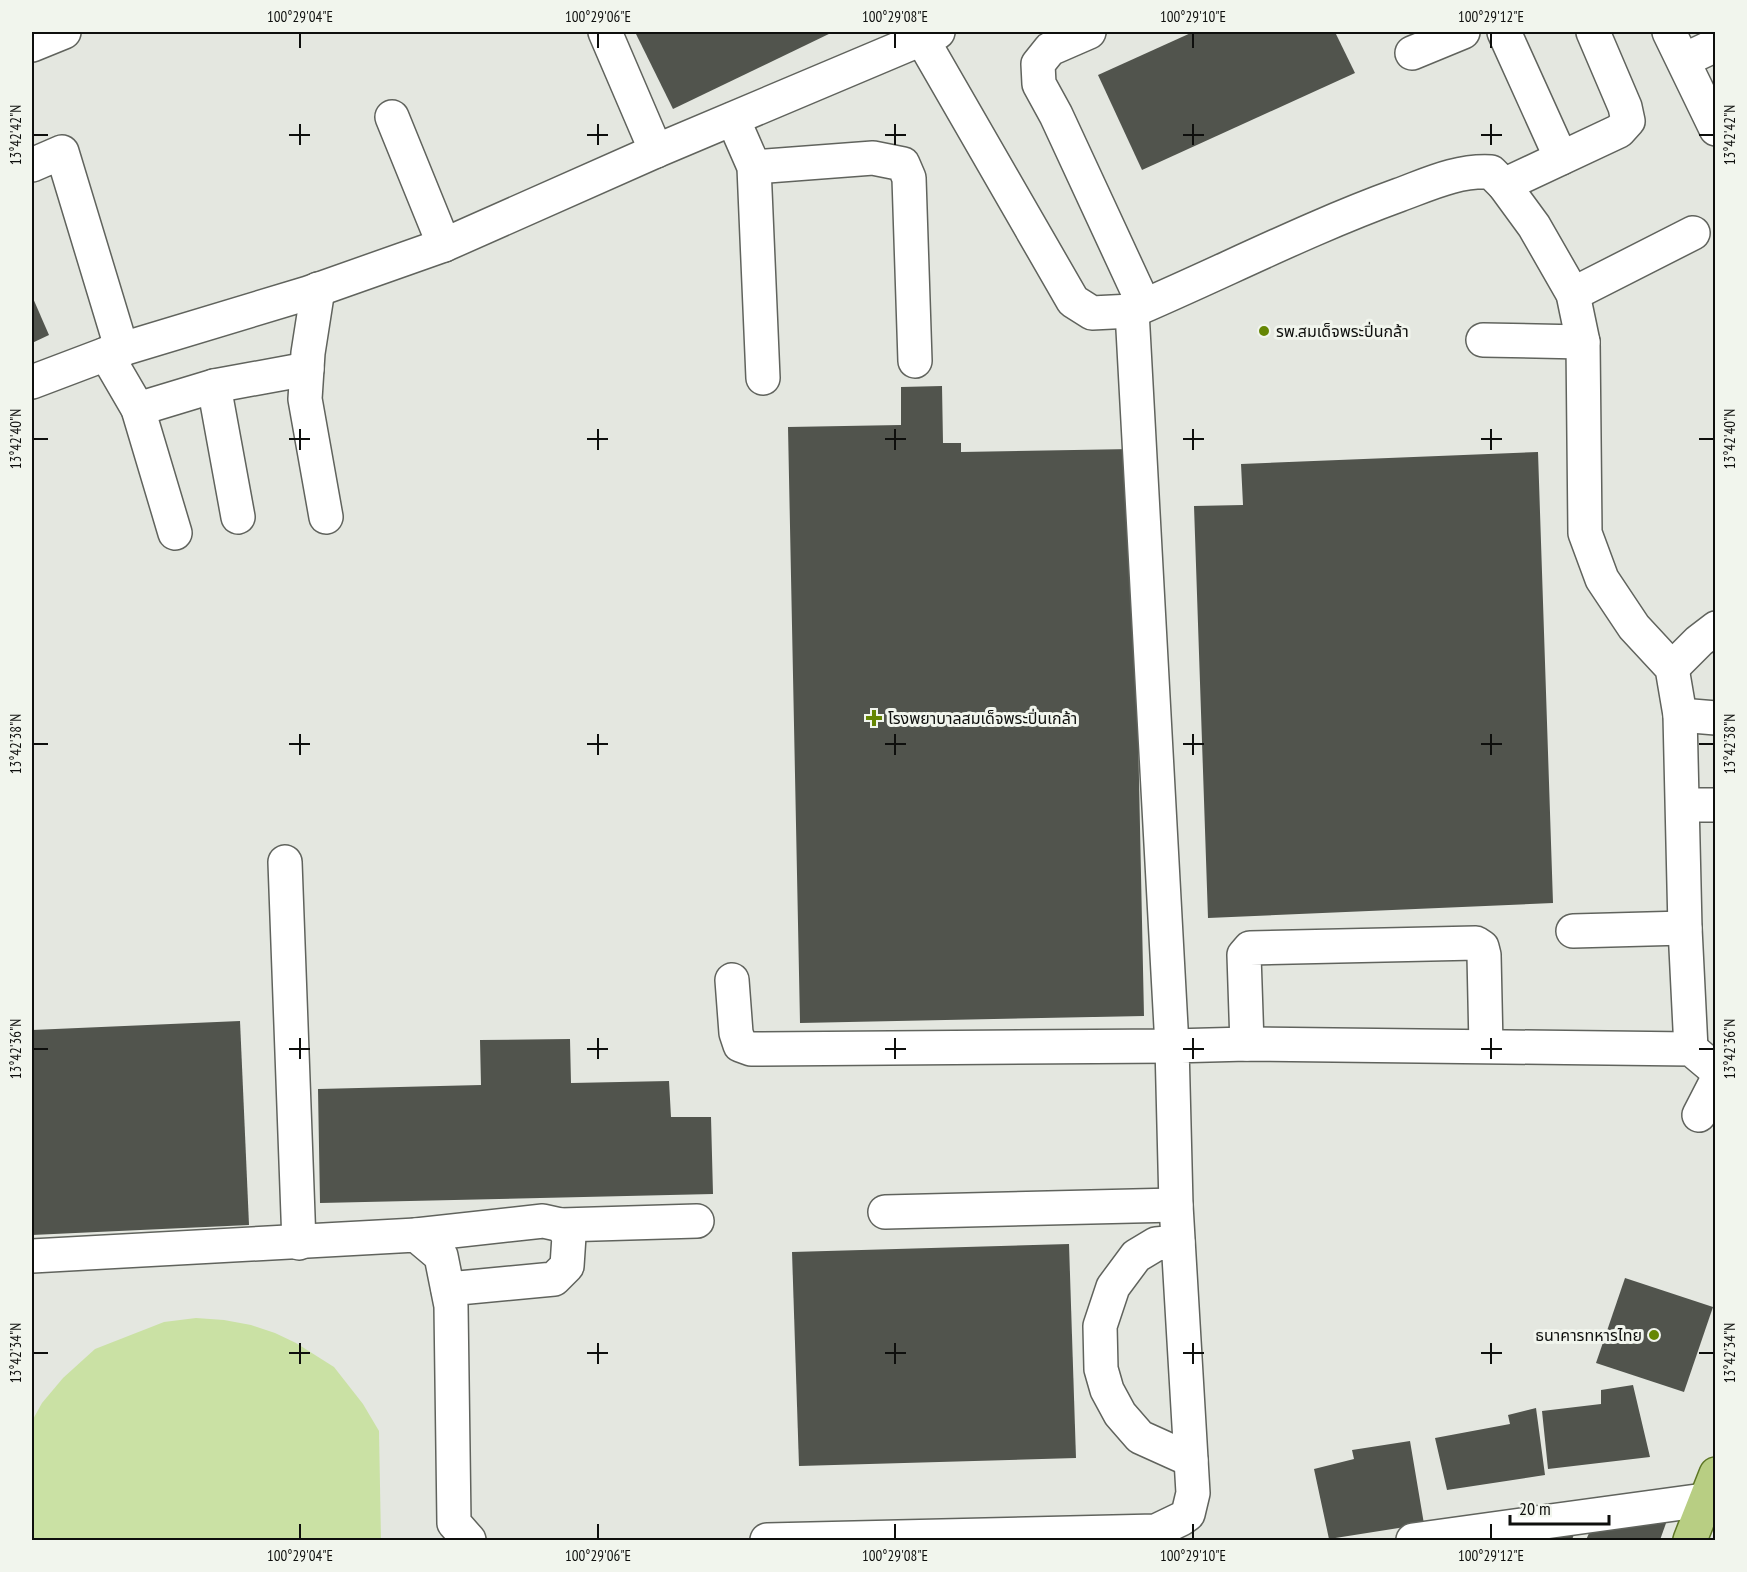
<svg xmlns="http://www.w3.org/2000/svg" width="1747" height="1572" font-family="'PT Sans Narrow','Noto Sans Thai',sans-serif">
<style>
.green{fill:#cae1a4}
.building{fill:#51544d}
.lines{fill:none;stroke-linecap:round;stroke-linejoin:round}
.minor-casing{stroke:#60635d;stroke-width:36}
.major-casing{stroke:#5d7624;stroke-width:36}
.minor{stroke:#fff;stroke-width:33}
.major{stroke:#b8ce83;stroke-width:33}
.ticks{fill:none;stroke:#0e0f0d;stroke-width:2}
.poi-dot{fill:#658603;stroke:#f1f5ed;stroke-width:2}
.labels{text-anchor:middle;stroke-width:6;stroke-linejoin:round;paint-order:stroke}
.poi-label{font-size:16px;fill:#0e0f0d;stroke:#f1f5ed;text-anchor:start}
.neatline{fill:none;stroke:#0e0f0d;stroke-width:2}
.ticks-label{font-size:15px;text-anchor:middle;fill:#0e0f0d}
</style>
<rect width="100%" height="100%" fill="#e4e7e0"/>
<path class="green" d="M196 1318 224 1320 251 1325 275 1333 296 1343 334 1367 363 1404 379 1431 381 1540H32V1421L42 1403 63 1378 95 1349 164 1322Z"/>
<g class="building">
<path d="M635 32H833L673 109Z"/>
<path d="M1193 32H1335L1355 73 1142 170 1098 75Z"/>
<path d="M32 296 49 335 32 343Z"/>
<path d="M942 386 943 443H961V452L1132 449 1144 1016 800 1023 788 427 901 425V387Z"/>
<path d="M1538 452 1553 903 1208 918 1194 506 1243 505 1241 464Z"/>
<path d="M240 1021 249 1225 32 1235V1030Z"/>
<path d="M570 1039 571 1083 669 1081 671 1117H711L713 1194 320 1203 318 1089 481 1085 480 1040Z"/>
<path d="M1069 1244 1076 1458 799 1466 792 1252Z"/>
<path d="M1625 1278 1713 1307 1684 1392 1596 1363Z"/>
<path d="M1633 1385 1650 1457 1548 1469 1542 1411 1601 1404V1390Z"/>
<path d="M1536 1408 1545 1475 1447 1490 1435 1438 1510 1424 1508 1415Z"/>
<path d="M1410 1441 1424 1524 1329 1539 1314 1469 1354 1459 1352 1450Z"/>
<path d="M1670 1512 1660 1540H1586L1593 1524Z"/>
<path d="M1575 1531 1572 1540H1513Z"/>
</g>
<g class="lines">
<defs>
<g id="minor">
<path d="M605 32 656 151"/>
<path d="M918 32 1073 301 1092 313 1132 311C1221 273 1308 228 1399 195 1429 184 1458 170 1491 172L1504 185 1534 226 1573 294 1583 342 1585 533 1602 579 1634 627 1672 668 1680 715 1685 928 1691 1049"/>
<path d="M1089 32 1050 49 1038 64 1039 84 1056 115 1144 305"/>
<path d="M1504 32 1561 158"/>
<path d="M1669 32 1716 129"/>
<path d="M32 45 64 32"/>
<path d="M1412 53 1463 32"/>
<path d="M1684 60 1716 45"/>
<path d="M392 117 444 245"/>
<path d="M733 119 754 167 763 378"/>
<path d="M32 165 62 152 122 350"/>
<path d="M754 167 873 158 903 164 909 178 915 361"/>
<path d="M1504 185 1619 131 1628 121 1625 107 1593 32"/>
<path d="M318 289 308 353 305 399 326 517"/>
<path d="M1573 294 1693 233"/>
<path d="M1483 340 1583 342"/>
<path d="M106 354 138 409 175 533"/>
<path d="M32 382 106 354 308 293 444 245 656 151 938 32"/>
<path d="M214 386 238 517"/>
<path d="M138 409 214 386 307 369"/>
<path d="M1672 668 1699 641 1716 628"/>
<path d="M1680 715 1716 718"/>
<path d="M1683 805H1716"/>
<path d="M285 862 299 1243"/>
<path d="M1573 931 1685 928"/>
<path d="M732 980 736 1033 740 1045 751 1049 1172 1046 1132 311"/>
<path d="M1247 1044 1244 955 1250 948 1476 943 1482 947 1484 955 1486 1046"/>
<path d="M1699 1115 1716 1082"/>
<path d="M885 1212 1176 1205"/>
<path d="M561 1225 697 1221"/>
<path d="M416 1235 543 1221 561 1225 569 1236 567 1266 554 1279 448 1289"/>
<path d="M1178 1242 1156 1244 1136 1256 1113 1287 1100 1326 1101 1369 1107 1390 1120 1414 1140 1437 1191 1460"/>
<path d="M32 1256 416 1235 441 1256 451 1306 454 1523 469 1540"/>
<path d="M767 1540 1156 1531 1181 1519 1188 1514 1193 1493 1176 1205 1172 1046 1247 1044 1691 1049 1716 1070"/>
<path d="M1413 1540 1704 1500"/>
</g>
<path id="major" d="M1690 1540 1716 1474"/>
</defs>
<use href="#minor" class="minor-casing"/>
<use href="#major" class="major-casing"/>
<use href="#minor" class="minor"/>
<use href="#major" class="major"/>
</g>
<path class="ticks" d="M300 33V48M598 33V48M895 33V48M1193 33V48M1491 33V48M300 124V145M598 124V145M895 124V145M1193 124V145M1491 124V145M33 135H48M289 135H310M587 135H608M885 135H906M1183 135H1204M1481 135H1502M1699 135H1714M300 429V450M598 429V450M895 429V450M1193 429V450M1491 429V450M33 439H48M289 439H310M587 439H608M885 439H906M1183 439H1204M1481 439H1502M1699 439H1714M300 734V755M598 734V755M895 734V755M1193 734V755M1491 734V755M33 744H48M289 744H310M587 744H608M885 744H906M1183 744H1204M1481 744H1502M1699 744H1714M300 1038V1059M598 1038V1059M895 1038V1059M1193 1038V1059M1491 1038V1059M33 1049H48M289 1049H310M587 1049H608M885 1049H906M1183 1049H1204M1481 1049H1502M1699 1049H1714M300 1343V1364M598 1343V1364M895 1343V1364M1193 1343V1364M1491 1343V1364M33 1353H48M289 1353H310M587 1353H608M885 1353H906M1183 1353H1204M1481 1353H1502M1699 1353H1714M300 1524V1539M598 1524V1539M895 1524V1539M1193 1524V1539M1491 1524V1539"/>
<g class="poi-dot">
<circle cx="1264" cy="331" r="6"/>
<path d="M871 709h6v6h6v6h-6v6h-6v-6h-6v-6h6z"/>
<circle cx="1654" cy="1335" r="6"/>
</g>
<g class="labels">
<g class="poi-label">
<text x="1276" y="337">รพ.สมเด็จพระปิ่นกล้า</text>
<text x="888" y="724">โรงพยาบาลสมเด็จพระปิ่นเกล้า</text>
<text x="1642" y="1341" text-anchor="end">ธนาคารทหารไทย</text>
</g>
</g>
<rect width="1747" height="1572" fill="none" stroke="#f1f5ed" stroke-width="66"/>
<path d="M1510 1515v9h99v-9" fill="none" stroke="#0e0f0d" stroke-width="3"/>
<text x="1519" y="1515" font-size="18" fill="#0e0f0d" stroke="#f1f5ed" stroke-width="4.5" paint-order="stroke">20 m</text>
<rect x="33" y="33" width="1681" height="1506" class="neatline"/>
<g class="ticks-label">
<text x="300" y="22">100°29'04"E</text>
<text x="598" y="22">100°29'06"E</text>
<text x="895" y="22">100°29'08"E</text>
<text x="1193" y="22">100°29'10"E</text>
<text x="1491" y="22">100°29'12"E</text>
<text transform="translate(16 135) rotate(-90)" y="5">13°42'42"N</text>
<text transform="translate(1730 135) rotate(-90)" y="5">13°42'42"N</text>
<text transform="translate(16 439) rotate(-90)" y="5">13°42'40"N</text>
<text transform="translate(1730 439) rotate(-90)" y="5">13°42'40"N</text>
<text transform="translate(16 744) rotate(-90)" y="5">13°42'38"N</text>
<text transform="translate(1730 744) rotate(-90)" y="5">13°42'38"N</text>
<text transform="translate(16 1049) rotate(-90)" y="5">13°42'36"N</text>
<text transform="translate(1730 1049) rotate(-90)" y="5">13°42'36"N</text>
<text transform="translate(16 1353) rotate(-90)" y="5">13°42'34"N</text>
<text transform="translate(1730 1353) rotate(-90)" y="5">13°42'34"N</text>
<text x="300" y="1561">100°29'04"E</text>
<text x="598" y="1561">100°29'06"E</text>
<text x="895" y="1561">100°29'08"E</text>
<text x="1193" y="1561">100°29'10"E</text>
<text x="1491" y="1561">100°29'12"E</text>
</g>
</svg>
